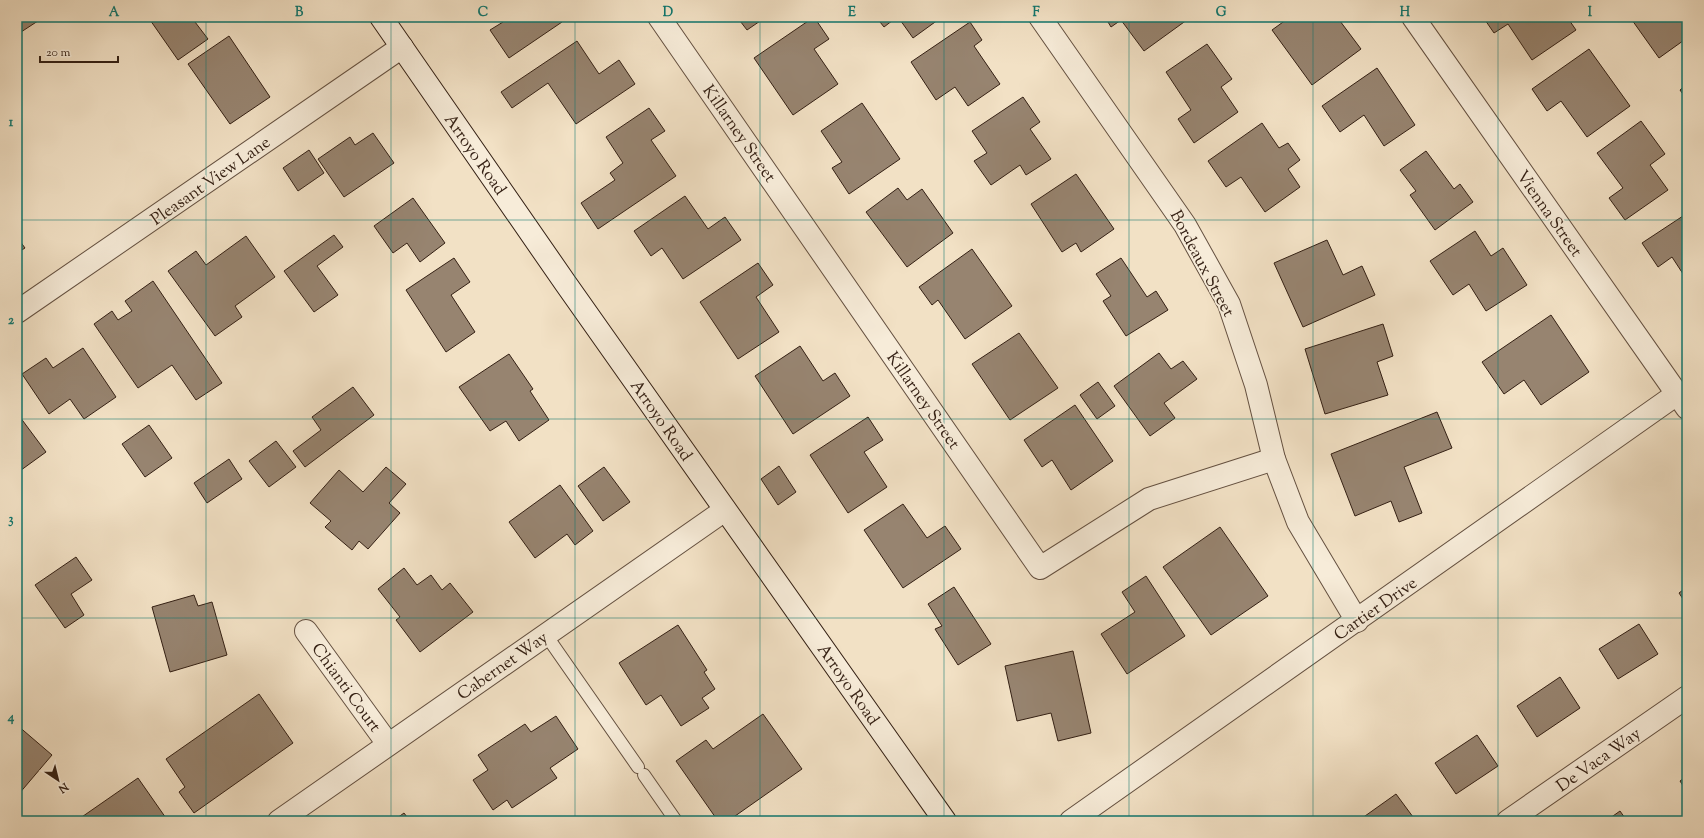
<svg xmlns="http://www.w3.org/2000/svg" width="1704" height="838" font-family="'Sorts Mill Goudy',serif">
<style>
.building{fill:#978470;stroke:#342014}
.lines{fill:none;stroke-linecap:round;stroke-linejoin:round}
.lane-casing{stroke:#645040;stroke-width:14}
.street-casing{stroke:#645040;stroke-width:24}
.secondary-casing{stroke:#342014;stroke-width:24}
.lane{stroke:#f7ecd9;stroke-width:12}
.street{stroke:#f7ecd9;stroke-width:22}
.secondary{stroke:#f7ecd9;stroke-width:22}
.grid{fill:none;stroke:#0f766e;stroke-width:1;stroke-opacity:0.55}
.labels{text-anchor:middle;stroke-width:3.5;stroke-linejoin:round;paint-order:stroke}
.street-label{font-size:17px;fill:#342014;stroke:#f7ecd9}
.neatline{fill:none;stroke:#0f766e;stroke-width:1.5}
.grid-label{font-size:13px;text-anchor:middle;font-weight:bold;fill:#0f766e}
</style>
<rect width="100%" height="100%" fill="#f2e1c5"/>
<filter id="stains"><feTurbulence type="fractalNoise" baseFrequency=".005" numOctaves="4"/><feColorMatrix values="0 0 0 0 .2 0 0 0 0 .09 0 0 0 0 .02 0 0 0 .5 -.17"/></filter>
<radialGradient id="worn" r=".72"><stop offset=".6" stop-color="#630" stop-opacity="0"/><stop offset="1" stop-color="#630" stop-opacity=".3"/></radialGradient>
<g class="building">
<path d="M17 17H44L18 34Z"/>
<path d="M148 17H202L195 22 208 39 178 60Z"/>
<path d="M499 17H559L562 22 509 58 490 30 503 22Z"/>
<path d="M737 17H766L747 30Z"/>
<path d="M814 17 829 39 814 49 838 84 793 115 754 58Z"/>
<path d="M876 17H897L884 27Z"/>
<path d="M898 17H942L913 38Z"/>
<path d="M1105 17H1191L1144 51 1121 20 1111 27Z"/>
<path d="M1290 17H1337L1361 49 1312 85 1272 30Z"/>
<path d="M1483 17H1567L1576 30 1532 60 1508 24 1494 33Z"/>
<path d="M1637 17H1687V38L1659 58 1632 20Z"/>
<path d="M970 22 982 40 974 46 1000 84 968 106 955 87 936 100 911 62Z"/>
<path d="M229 36 270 97 230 124 188 64Z"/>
<path d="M577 41 599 74 619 60 635 84 576 124 548 83 512 108 501 92Z"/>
<path d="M1207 44 1232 79 1221 87 1238 112 1194 143 1178 119 1191 110 1166 72Z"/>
<path d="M1589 49 1630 106 1587 137 1561 101 1547 111 1532 89Z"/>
<path d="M1377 68 1415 125 1384 146 1364 115 1340 132 1322 106Z"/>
<path d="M1687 84V100L1680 90Z"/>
<path d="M1023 97 1040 122 1030 129 1051 159 1026 175 1020 165 991 185 974 161 987 153 972 131Z"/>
<path d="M862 103 900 159 849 194 832 168 842 162 821 131Z"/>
<path d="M649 108 665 131 651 140 676 176 598 229 581 203 615 180 610 173 623 163 606 137Z"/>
<path d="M1641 121 1665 154 1650 165 1668 190 1625 220 1609 198 1623 188 1597 153Z"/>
<path d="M1262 123 1279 148 1288 143 1300 160 1288 169 1300 187 1265 212 1241 177 1226 187 1208 161Z"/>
<path d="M373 133 394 163 344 197 318 159 350 137 355 145Z"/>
<path d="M309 150 324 173 298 191 283 168Z"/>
<path d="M1426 151 1454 189 1460 184 1473 202 1435 230 1410 195 1416 191 1400 170Z"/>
<path d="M1076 174 1114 229 1081 252 1076 243 1062 252 1031 204Z"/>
<path d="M898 188 907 200 922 189 953 233 907 267 866 212Z"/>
<path d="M685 196 708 229 725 217 741 240 683 279 662 248 651 256 634 231Z"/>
<path d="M413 198 445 243 420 262 407 243 393 253 374 226Z"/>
<path d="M1683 216 1687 222V280L1672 257 1658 267 1642 243Z"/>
<path d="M1475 231 1491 256 1503 248 1527 285 1486 311 1469 284 1453 295 1430 261Z"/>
<path d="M334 235 343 247 317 266 338 295 314 312 284 271Z"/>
<path d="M246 236 275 277 235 306 242 317 215 336 168 271 196 251 206 265Z"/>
<path d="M17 237 25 248 17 253Z"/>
<path d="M1327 240 1343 275 1362 266 1375 295 1303 327 1274 263Z"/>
<path d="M972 249 1012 306 965 339 938 300 932 305 919 287Z"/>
<path d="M454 258 470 282 451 295 475 332 446 352 406 290Z"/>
<path d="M1121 258 1147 297 1156 291 1168 310 1126 336 1103 301 1111 296 1096 274Z"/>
<path d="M758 263 773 285 756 297 779 332 738 359 700 302Z"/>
<path d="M153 281 222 383 196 400 172 365 138 388 94 324 112 311 118 320 132 311 125 301Z"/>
<path d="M1551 315 1589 372 1541 405 1524 380 1504 394 1482 362Z"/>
<path d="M1383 324 1393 356 1377 362 1388 395 1325 414 1305 349Z"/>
<path d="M1019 333 1058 388 1010 420 972 364Z"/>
<path d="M800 346 823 381 835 373 850 396 793 434 755 376Z"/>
<path d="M83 348 116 397 84 419 70 399 49 414 22 374 46 358 53 368Z"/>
<path d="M1159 353 1171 369 1183 361 1197 379 1164 403 1175 418 1150 436 1114 386Z"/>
<path d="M509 354 533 389 530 391 549 420 519 441 506 421 490 431 459 387Z"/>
<path d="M1098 382 1115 406 1097 419 1080 395Z"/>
<path d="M353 387 374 415 305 467 293 451 321 430 312 417Z"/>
<path d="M1075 405 1113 461 1071 490 1052 460 1042 467 1024 440Z"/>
<path d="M1437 412 1452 448 1404 467 1422 513 1399 522 1391 501 1355 516 1331 454Z"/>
<path d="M17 413 46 452 17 473Z"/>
<path d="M868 417 883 440 864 452 887 487 848 513 810 455Z"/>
<path d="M149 425 172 458 145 477 122 444Z"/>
<path d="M276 441 296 467 269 487 249 461Z"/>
<path d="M229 459 242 479 207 503 194 483Z"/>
<path d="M779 466 796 492 778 505 761 479Z"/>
<path d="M386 467 406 484 389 503 400 513 368 549 359 541 352 550 325 527 331 521 310 503 339 470 363 492Z"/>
<path d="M604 467 630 502 603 521 578 486Z"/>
<path d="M560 485 593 531 575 545 567 534 535 558 509 522Z"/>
<path d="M903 504 927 538 945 526 961 549 903 588 864 530Z"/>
<path d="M1220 527 1268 596 1211 635 1163 567Z"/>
<path d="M76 557 92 580 71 594 84 615 65 628 35 585Z"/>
<path d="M404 568 417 585 431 575 442 590 450 583 473 612 420 652 396 620 400 617 378 589Z"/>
<path d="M1146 576 1185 636 1127 674 1101 634 1135 612 1122 592Z"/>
<path d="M954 587 991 644 958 665 935 629 942 626 928 604Z"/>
<path d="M1687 587V605L1679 593Z"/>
<path d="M194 595 198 606 212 602 227 655 170 672 152 607Z"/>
<path d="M1639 624 1658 654 1618 679 1599 649Z"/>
<path d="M678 625 707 670 704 672 715 689 702 698 709 708 681 726 661 695 646 705 619 663Z"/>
<path d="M1073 651 1091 733 1058 741 1051 713 1017 721 1005 666Z"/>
<path d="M1560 677 1580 708 1537 737 1517 706Z"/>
<path d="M259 694 293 743 194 813 179 792 185 787 166 759Z"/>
<path d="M763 714 802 769 728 821H718L676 761 706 740 713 749Z"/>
<path d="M556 716 578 749 550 768 557 778 512 808 507 800 493 810 473 780 488 770 478 755 525 724 531 732Z"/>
<path d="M17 725 52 755 18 795 17 794Z"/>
<path d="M1477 735 1498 766 1456 794 1435 763Z"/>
<path d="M1687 776V792L1680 781Z"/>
<path d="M138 778 168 821H76Z"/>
<path d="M1396 794 1416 821H1358Z"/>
<path d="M1620 811 1627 821H1606Z"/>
<path d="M404 813 410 821H393Z"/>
</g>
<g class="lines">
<defs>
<g id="lane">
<path d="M546 635 638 767"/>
<path d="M644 775 676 821"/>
</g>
<g id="street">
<path d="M659 17 1040 568 1149 499 1274 459"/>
<path d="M1040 17 1185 225 1229 304 1256 385 1274 459 1298 522 1357 621"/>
<path d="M1413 17 1687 408"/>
<path d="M17 312 402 47"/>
<path d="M306 631 388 744"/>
<path d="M279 821 725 510"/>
<path d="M1071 821 1677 394"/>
<path d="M1508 821 1687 697"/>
</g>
<path id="secondary" d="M381 17 566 284 945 821"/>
</defs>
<use href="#lane" class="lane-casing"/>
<use href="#street" class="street-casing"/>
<use href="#secondary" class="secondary-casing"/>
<use href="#lane" class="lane"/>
<use href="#street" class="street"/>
<use href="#secondary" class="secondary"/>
</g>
<path class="grid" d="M206 17V821M391 17V821M575 17V821M760 17V821M944 17V821M1129 17V821M1313 17V821M1498 17V821M17 220H1687M17 419H1687M17 618H1687"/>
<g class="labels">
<g class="street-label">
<text transform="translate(740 133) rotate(55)" y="6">Killarney Street</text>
<text transform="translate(476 154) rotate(55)" y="6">Arroyo Road</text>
<text transform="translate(210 180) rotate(-35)" y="6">Pleasant View Lane</text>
<text transform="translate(1550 213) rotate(55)" y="6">Vienna Street</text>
<text transform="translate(1203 263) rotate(62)" y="6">Bordeaux Street</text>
<text transform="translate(924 400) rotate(55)" y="6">Killarney Street</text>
<text transform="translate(662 420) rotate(55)" y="6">Arroyo Road</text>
<text transform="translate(1375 608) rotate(-35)" y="6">Cartier Drive</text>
<text transform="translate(502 665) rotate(-35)" y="6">Cabernet Way</text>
<text transform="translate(849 684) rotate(55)" y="6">Arroyo Road</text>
<text transform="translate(347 687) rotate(54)" y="6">Chianti Court</text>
<text transform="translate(1598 759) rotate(-35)" y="6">De Vaca Way</text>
</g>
</g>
<rect width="1704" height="838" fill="none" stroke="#f2e1c5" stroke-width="44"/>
<g transform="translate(58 780) rotate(145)" stroke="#f7ecd9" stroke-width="3" paint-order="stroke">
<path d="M0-3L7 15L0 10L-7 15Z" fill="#342014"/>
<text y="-6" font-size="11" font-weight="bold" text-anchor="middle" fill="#342014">N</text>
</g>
<path d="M40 56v6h78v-6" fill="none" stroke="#342014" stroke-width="2"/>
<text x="46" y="56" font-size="12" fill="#342014" stroke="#f7ecd9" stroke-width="3" paint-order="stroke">20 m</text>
<rect x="22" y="22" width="1660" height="794" class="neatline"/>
<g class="grid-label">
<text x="114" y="16">A</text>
<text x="299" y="16">B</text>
<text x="483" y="16">C</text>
<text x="668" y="16">D</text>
<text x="852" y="16">E</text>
<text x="1036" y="16">F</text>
<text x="1221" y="16">G</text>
<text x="1405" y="16">H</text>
<text x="1590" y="16">I</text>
<text x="11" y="126">1</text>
<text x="11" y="324">2</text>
<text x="11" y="523">3</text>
<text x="11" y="721">4</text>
</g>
<rect width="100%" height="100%" filter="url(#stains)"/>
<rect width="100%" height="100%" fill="url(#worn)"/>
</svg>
